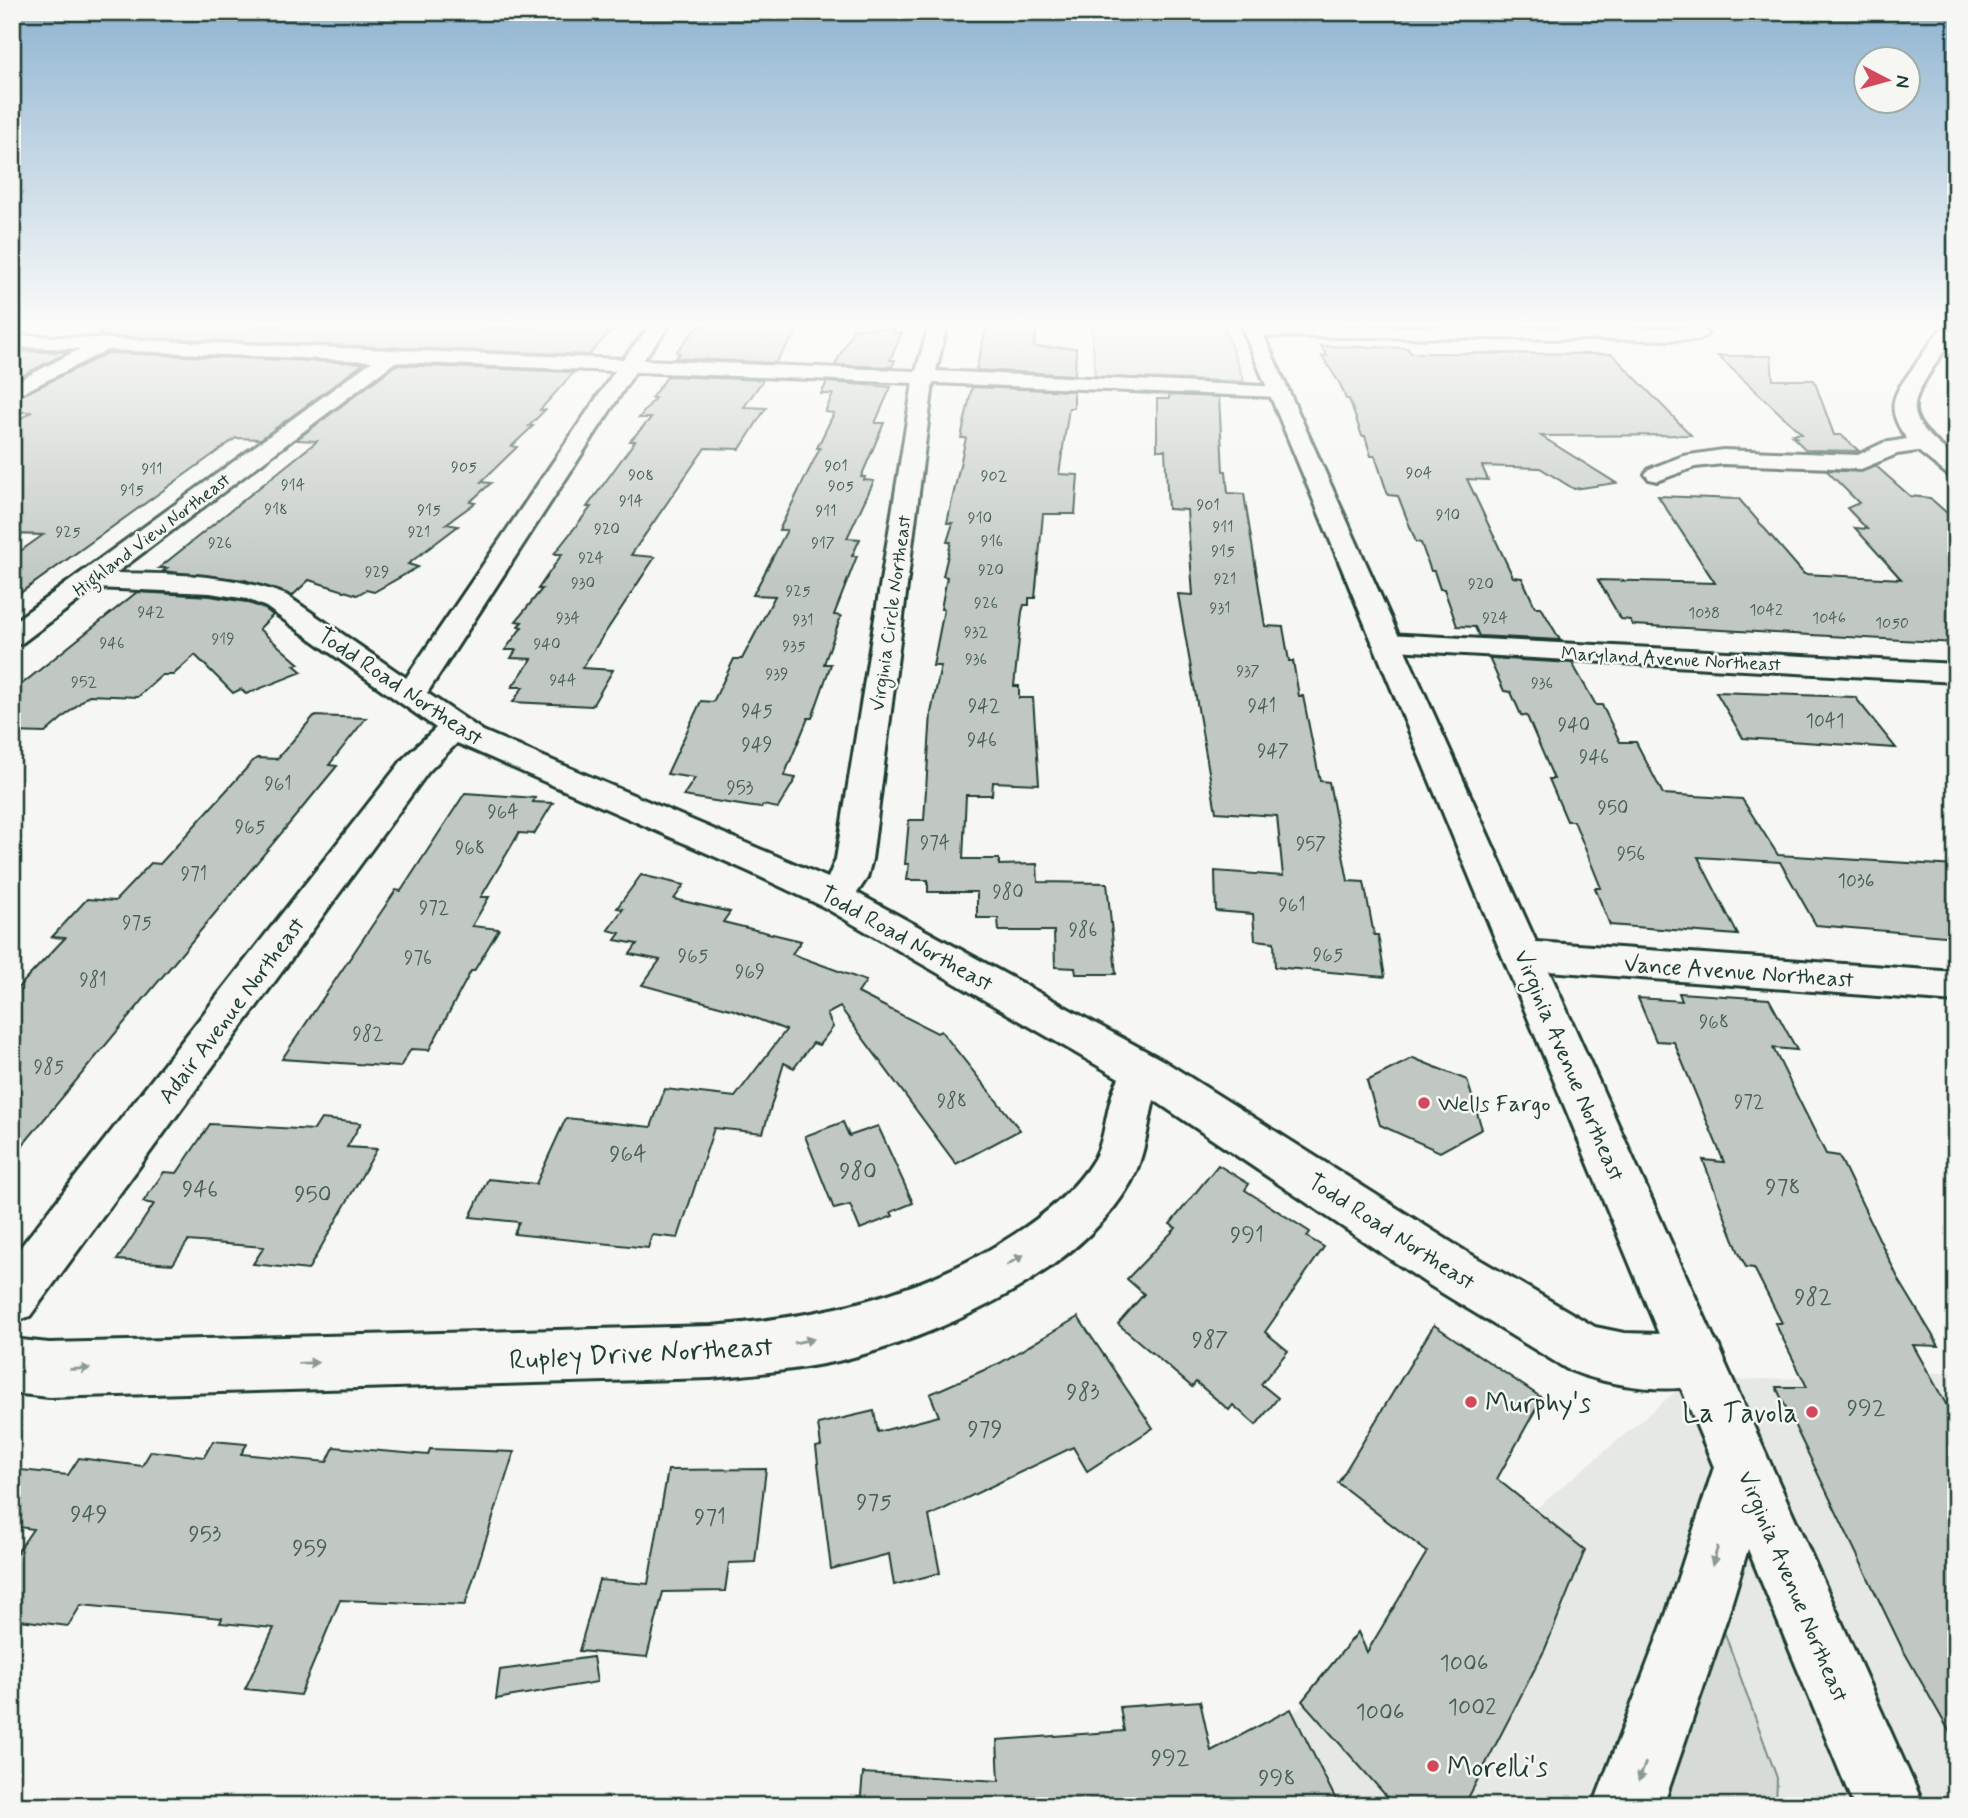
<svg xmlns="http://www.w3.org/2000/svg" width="1968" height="1818" font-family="Mynerve,sans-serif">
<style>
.built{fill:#e6e8e4}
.green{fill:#d6dbd6;stroke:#7a8c85;stroke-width:2}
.building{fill:#c1c8c3;stroke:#1f3d34;stroke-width:2}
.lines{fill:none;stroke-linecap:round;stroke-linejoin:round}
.minor-casing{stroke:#1f3d34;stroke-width:6}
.tertiary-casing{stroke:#1f3d34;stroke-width:6}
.minor{fill:#f6f6f2;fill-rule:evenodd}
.tertiary{fill:#f6f6f2;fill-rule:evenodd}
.oneway{fill:#8a9a93}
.poi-dot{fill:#d1495b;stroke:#f6f6f2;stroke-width:2.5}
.labels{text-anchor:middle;stroke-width:5;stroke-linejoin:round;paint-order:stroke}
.far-number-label{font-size:16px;fill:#486058}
.far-street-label{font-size:19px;fill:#1f3d34;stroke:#f6f6f2}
.number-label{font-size:19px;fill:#486058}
.street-label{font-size:23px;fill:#1f3d34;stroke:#f6f6f2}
.poi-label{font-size:23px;fill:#1f3d34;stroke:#f6f6f2;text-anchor:start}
.near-number-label{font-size:23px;fill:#486058}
.near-street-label{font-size:28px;fill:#1f3d34;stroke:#f6f6f2}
.near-poi-label{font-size:28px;fill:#1f3d34;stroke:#f6f6f2;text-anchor:start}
</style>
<rect width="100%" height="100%" fill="#f6f6f2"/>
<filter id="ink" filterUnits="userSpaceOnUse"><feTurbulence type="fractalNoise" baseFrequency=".0143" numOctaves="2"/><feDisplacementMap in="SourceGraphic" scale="14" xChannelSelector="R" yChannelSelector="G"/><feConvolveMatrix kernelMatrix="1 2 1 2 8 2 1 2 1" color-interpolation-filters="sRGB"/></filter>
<g filter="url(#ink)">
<path class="built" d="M1956 1372V1806H1183L1687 1382Z"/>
<g class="green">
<path d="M1092 325H1223L1244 381 1095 377Z"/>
<path d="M1717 1612 1777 1778 1776 1806H1650Z"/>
</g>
<g class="building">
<path d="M116 325H455L534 329 537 325H616L589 355 96 336Z"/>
<path d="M699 325H743L801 326 775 363 675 358 680 353 676 352Z"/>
<path d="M987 325 1037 326 1034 347 1076 348 1075 375 976 370Z"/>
<path d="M854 328 895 329 894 333H902L890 360H895L892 367 835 365Z"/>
<path d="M1321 346 1407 348 1411 353 1612 354 1691 435 1541 436 1616 483 1574 489 1540 468 1482 466 1488 480 1467 479 1513 577 1522 578 1535 607H1541L1560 640 1479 636 1475 627 1457 626 1444 589H1440L1434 571H1431L1421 543 1416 542 1398 496 1388 495 1375 456H1371L1365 436H1362L1349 399H1346L1340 384 1322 356H1327Z"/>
<path d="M12 351 65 352 70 351 12 381Z"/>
<path d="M108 353 364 363 261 439 236 438 12 599V557L43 535 12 534V423L32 412H12V400Z"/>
<path d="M1718 356H1771L1773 380H1814L1834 435H1841L1859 451 1806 450 1792 436 1796 437 1793 434H1802Z"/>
<path d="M396 365 574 372 540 410H545L529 426H533L512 446 517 447 481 482 491 483 470 502 475 503 446 524 458 526 408 564 418 567 374 592 366 590 357 595 309 580 292 596 245 580 163 571 167 568H159L317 441 296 440Z"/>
<path d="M668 376 763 380 744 407 766 408 740 449 705 448 631 555 655 557 582 668 613 670 592 706 513 702 523 687H512L532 659 511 658 516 650H505L522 627 518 626 522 622 516 621 542 589H538L562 554H554L591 507H587L635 441H630L651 418H639L655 398H651Z"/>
<path d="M827 382 891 387 875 423H884L861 477H865L864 480 874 481 847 538 860 539 852 556H857L834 615 841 616 824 664H831L812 718H808L784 776 796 778 778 808 763 805 761 808 753 807 683 796 695 778 667 774 701 701 713 702 734 659H742L775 596 753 595 787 530H779L820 448H817L834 413 825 412 833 394H821Z"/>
<path d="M972 387 1074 391V408H1069L1059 474 1078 475 1075 514H1043L1035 598H1029V605H1024L1022 612 1014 686H1019V698H1033L1039 784 993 782 992 795H966L963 859H999V865L1037 864 1038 882 1107 883 1116 974H1076L1075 968 1055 967 1054 931H999L998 918H977V892H928V880H907L909 864H905L909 820H924L931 713 941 666H933L944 609H941L947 577 943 576 951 542H947L953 523H947L966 438H961Z"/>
<path d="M1169 395 1219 397 1223 471H1226L1228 493 1244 494 1265 626 1283 627 1289 661H1293L1299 696H1303L1320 781 1329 782 1348 881 1364 882 1374 935H1378L1385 977 1275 967 1274 942 1255 940 1253 914 1216 911 1215 871 1283 876 1277 816 1216 812 1178 594 1193 595 1187 510 1168 509 1165 450H1157V399H1169Z"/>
<path d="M1876 466 1910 496 1930 498 1956 521V643L1633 625 1630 620 1621 619 1598 580 1715 583 1658 496 1739 499 1804 574 1901 579 1855 528 1867 529 1847 508 1859 503 1826 470 1861 472Z"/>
<path d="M137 592 210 596 246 602 265 609 273 615 259 629 299 664 294 665 302 672 246 694 241 689 233 693 195 655 173 675H162L138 697 89 695 45 733 12 732V692Z"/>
<path d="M1489 658 1572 663 1596 705H1602L1620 742H1636L1663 794 1742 799 1778 855 1956 866V937L1816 925 1780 862 1698 857 1738 935 1610 925 1595 888H1601L1574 821H1567L1549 779H1554L1527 716 1521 715 1511 692 1504 691Z"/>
<path d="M1716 692 1855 697 1896 748 1743 738Z"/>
<path d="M314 716 366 718 329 765 337 766 313 795 12 1158V994L65 938 52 937 87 899 115 901 151 863 160 864 253 761 257 758 277 759Z"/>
<path d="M465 793 535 798 533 802 553 803 534 834 519 833 481 897H489L472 926 499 929 474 971H471L429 1050 411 1049 400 1067 282 1059 396 890 401 891Z"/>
<path d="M641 875 684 885 674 899 730 912 723 922 801 941 792 954 866 981 858 993 937 1033 941 1031 1020 1130 956 1164 840 1007 827 1014 833 1027 819 1045 813 1043 794 1068 784 1063 763 1133 714 1128 678 1238 652 1235 648 1248 514 1234 519 1222 470 1217 488 1179 536 1184 566 1118 651 1127 665 1089 735 1097 786 1030 734 1010 642 985 660 960 630 954 637 944 615 940 620 933 608 930 623 909 617 908Z"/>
<path d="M1679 993 1769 999 1797 1050 1773 1048 1826 1154 1839 1156 1899 1280 1939 1346 1913 1345 1956 1422V1743L1902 1648 1776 1387H1807L1775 1323H1782L1754 1268 1746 1267 1739 1253 1703 1160 1724 1162 1674 1042 1656 1041 1638 998 1682 1001Z"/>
<path d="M1413 1058 1467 1080 1482 1129 1440 1152 1380 1125 1367 1081Z"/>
<path d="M321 1119 361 1123 347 1147 377 1149 308 1270 253 1264 264 1247 188 1241 173 1264 117 1260 154 1204 143 1202 164 1172 177 1173 210 1124 314 1130Z"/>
<path d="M843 1122 849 1136 878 1126 913 1203 891 1212 893 1216 860 1229 850 1205 834 1209 805 1136Z"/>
<path d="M1218 1165 1249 1184 1245 1190 1310 1232 1307 1237 1324 1247 1265 1332 1288 1351 1261 1384 1278 1398 1256 1425 1233 1405 1229 1410 1196 1382 1192 1387 1118 1324 1144 1294 1127 1279 1176 1228 1170 1224Z"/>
<path d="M1078 1317 1153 1428 1087 1471 1073 1447 929 1516 940 1573 894 1585 889 1554 831 1569 816 1447 821 1446 818 1424 874 1411 878 1432 939 1416 930 1394 1000 1363Z"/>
<path d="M1434 1325 1542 1398 1497 1479 1585 1550 1545 1649 1464 1806H1395L1302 1701 1358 1632 1367 1652 1427 1552 1338 1483Z"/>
<path d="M213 1441 247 1444 241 1454 327 1462 334 1447 428 1455 430 1449 514 1452 465 1605 340 1600 300 1695 245 1689 274 1628 220 1623 222 1618 81 1605 68 1626 12 1619V1560L33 1529 12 1526V1469L68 1475 79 1458 142 1466 151 1451 204 1457Z"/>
<path d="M766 1469 755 1562 729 1563 725 1591 663 1592 647 1657 579 1651 599 1580 648 1584 668 1470Z"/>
<path d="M593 1657 597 1682 496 1699 500 1670Z"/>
<path d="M1200 1701 1211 1751 1291 1709 1339 1806H860L863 1773 999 1781 997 1740 1124 1731 1120 1707Z"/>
</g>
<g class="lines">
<defs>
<g id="minor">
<path d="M651 325H670L643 360 916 371 929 325H947L936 371 1285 387 1288 391 1285 395 1278 397 933 383 872 859 867 878 857 893 1164 1061 1465 1251 1595 1327 1624 1333 1698 1335 1717 1342 1725 1361 1717 1380C1675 1397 1608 1386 1567 1369L1429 1285 1154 1100C1147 1128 1145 1156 1131 1182 1080 1273 936 1338 838 1361 796 1370 754 1374 711 1378L49 1397 12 1393V1339L49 1343 711 1326C819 1317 911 1298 1004 1241 1038 1220 1073 1194 1094 1159 1107 1137 1105 1104 1119 1078L822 906 750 872 457 743 428 772 30 1316 12 1323V1258L404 758 436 728 266 607 247 599 210 593 95 588 22 643 12 646V623L372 361 107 350 12 398V384L80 349 12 347V335L623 359ZM395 362 615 371 406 678 286 595C231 574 174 574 116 573ZM635 372 913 383 836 859 828 878 483 731 427 693Z"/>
<path d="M1945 325H1956C1956 337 1951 340 1945 349 1909 405 1897 413 1956 458V477L1948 475 1918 451 1897 454 1861 469 1723 464 1695 467 1657 481 1649 479 1645 474 1649 469 1683 456 1723 450 1858 455 1883 443 1907 439C1881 404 1897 391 1918 361 1927 349 1934 336 1945 325Z"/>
<path d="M1253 326 1699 328 1708 334 1699 340 1246 336 1244 332 1246 328Z"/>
<path d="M1387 634 1956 664V682L1377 649 1372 643 1377 637Z"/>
<path d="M1522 941 1956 972V1002L1522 969 1508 965 1502 955 1508 945Z"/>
</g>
<path id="tertiary" d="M1241 325H1259L1924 1806H1854L1748 1549 1728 1615 1663 1806H1593L1666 1615 1714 1467Z"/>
</defs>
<use href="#minor" class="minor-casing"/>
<use href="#tertiary" class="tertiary-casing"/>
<use href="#minor" class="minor"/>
<use href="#tertiary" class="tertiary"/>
</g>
<defs><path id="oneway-solid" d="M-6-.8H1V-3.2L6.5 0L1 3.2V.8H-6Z" transform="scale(1.75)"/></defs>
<g class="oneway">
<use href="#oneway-solid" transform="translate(1015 1260) rotate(-31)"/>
<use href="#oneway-solid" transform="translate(804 1341) rotate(-12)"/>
<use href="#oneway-solid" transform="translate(308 1363) rotate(-2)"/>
<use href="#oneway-solid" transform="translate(80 1369) rotate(-2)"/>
<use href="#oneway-solid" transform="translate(1715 1556) rotate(107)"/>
<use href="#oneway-solid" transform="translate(1642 1772) rotate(111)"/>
</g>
</g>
<linearGradient id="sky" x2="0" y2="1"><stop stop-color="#8fb4d1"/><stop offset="0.56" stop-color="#fbfbf9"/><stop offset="1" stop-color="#fbfbf9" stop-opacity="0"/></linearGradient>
<rect width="1968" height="580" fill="url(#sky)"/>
<g class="poi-dot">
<circle cx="1424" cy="1103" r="7"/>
<circle cx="1471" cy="1402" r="7"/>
<circle cx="1812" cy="1412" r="7"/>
<circle cx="1433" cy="1766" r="7"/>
</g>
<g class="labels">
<g class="far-number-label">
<text x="836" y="471">901</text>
<text x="464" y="472">905</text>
<text x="152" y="474">911</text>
<text x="1419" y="478">904</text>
<text x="641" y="480">908</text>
<text x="994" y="481">902</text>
<text x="293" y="490">914</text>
<text x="841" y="491">905</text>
<text x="132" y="495">915</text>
<text x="631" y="506">914</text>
<text x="1208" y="510">901</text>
<text x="276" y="514">918</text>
<text x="429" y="515">915</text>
<text x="826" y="516">911</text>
<text x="1448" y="520">910</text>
<text x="980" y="523">910</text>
<text x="1223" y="532">911</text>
<text x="607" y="534">920</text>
<text x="68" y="537">925</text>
<text x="419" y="537">921</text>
<text x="992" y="546">916</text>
<text x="220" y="548">926</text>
<text x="823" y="548">917</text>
<text x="1223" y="556">915</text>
<text x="591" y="563">924</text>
<text x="991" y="575">920</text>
<text x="377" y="577">929</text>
<text x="1225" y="584">921</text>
<text x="583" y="588">930</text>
<text x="1481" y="589">920</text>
<text x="798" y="596">925</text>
<text x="986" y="608">926</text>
<text x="1220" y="613">931</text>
<text x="1766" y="615">1042</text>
<text x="151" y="617">942</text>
<text x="1704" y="618">1038</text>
<text x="568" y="623">934</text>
<text x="1495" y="623">924</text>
<text x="1829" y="623">1046</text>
<text x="803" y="625">931</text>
<text x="1892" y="628">1050</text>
<text x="976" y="637">932</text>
<text x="223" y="644">919</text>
<text x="112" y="648">946</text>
<text x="547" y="649">940</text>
<text x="794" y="651">935</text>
<text x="976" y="664">936</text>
<text x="1248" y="676">937</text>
<text x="777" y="679">939</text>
<text x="563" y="685">944</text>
<text x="84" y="687">952</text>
<text x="1542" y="688">936</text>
</g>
<g class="far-street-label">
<text transform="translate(151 534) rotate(-37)" y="7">Highland View Northeast</text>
<text transform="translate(890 613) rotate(-82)" y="7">Virginia Circle Northeast</text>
<text transform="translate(1671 658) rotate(3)" y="7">Maryland Avenue Northeast</text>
</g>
<g class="number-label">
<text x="984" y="712">942</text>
<text x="1262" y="712">941</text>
<text x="757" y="717">945</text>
<text x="1825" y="727">1041</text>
<text x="1574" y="731">940</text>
<text x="982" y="746">946</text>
<text x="757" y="751">949</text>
<text x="1273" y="757">947</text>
<text x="1594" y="763">946</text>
<text x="278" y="790">961</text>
<text x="740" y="794">953</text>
<text x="1613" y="814">950</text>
<text x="503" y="818">964</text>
<text x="250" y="833">965</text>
<text x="935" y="849">974</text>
<text x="1311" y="850">957</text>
<text x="470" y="854">968</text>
<text x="1631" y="860">956</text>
<text x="194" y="880">971</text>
<text x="1856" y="887">1036</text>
<text x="1008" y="898">980</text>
<text x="1292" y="911">961</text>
<text x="434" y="914">972</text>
<text x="137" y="929">975</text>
<text x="1083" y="936">986</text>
<text x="1328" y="961">965</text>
<text x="693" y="962">965</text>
<text x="418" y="964">976</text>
<text x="750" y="978">969</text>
<text x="93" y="986">981</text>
<text x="1714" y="1028">968</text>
<text x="368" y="1040">982</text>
<text x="49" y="1073">985</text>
<text x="952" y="1107">988</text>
<text x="1749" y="1108">972</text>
</g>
<g class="street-label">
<text transform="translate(401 686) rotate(34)" y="8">Todd Road Northeast</text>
<text transform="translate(907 938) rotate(29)" y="8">Todd Road Northeast</text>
<text transform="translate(1739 971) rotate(4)" y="8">Vance Avenue Northeast</text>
<text transform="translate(231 1010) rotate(-53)" y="8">Adair Avenue Northeast</text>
<text transform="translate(1570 1065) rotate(67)" y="8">Virginia Avenue Northeast</text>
<text transform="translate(1392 1231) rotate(33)" y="8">Todd Road Northeast</text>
<text transform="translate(1794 1586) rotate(67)" y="8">Virginia Avenue Northeast</text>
</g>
<g class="poi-label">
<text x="1438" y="1111">Wells Fargo</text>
</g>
<g class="near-number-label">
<text x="628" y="1161">964</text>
<text x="858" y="1178">980</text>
<text x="1783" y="1194">978</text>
<text x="200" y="1196">946</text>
<text x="313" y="1201">950</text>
<text x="1247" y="1242">991</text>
<text x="1813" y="1304">982</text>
<text x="1210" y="1347">987</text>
<text x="1083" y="1399">983</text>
<text x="1866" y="1415">992</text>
<text x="985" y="1436">979</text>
<text x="874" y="1509">975</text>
<text x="89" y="1521">949</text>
<text x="710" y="1524">971</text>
<text x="205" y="1541">953</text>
<text x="310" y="1555">959</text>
<text x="1464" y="1670">1006</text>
<text x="1472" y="1714">1002</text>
<text x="1380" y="1719">1006</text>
<text x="1170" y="1765">992</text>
<text x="1277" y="1785">998</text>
</g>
<g class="near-street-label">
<text transform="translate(641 1352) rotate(-3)" y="10">Rupley Drive Northeast</text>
</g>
<g class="near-poi-label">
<text x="1485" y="1412">Murphy's</text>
<text x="1798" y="1422" text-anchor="end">La Tavola</text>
<text x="1447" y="1776">Morelli's</text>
</g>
</g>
<rect width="1968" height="1818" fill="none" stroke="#f6f6f2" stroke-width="42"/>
<rect x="21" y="21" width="1926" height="1776" fill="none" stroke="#1f3d34" stroke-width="2.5" filter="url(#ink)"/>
<g transform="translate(1887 80) rotate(96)"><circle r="33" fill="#f6f6f2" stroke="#a0aca6" stroke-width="2"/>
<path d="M0-5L12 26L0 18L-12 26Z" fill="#d1495b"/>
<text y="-10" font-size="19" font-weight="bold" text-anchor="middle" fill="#1f3d34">N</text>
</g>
</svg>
